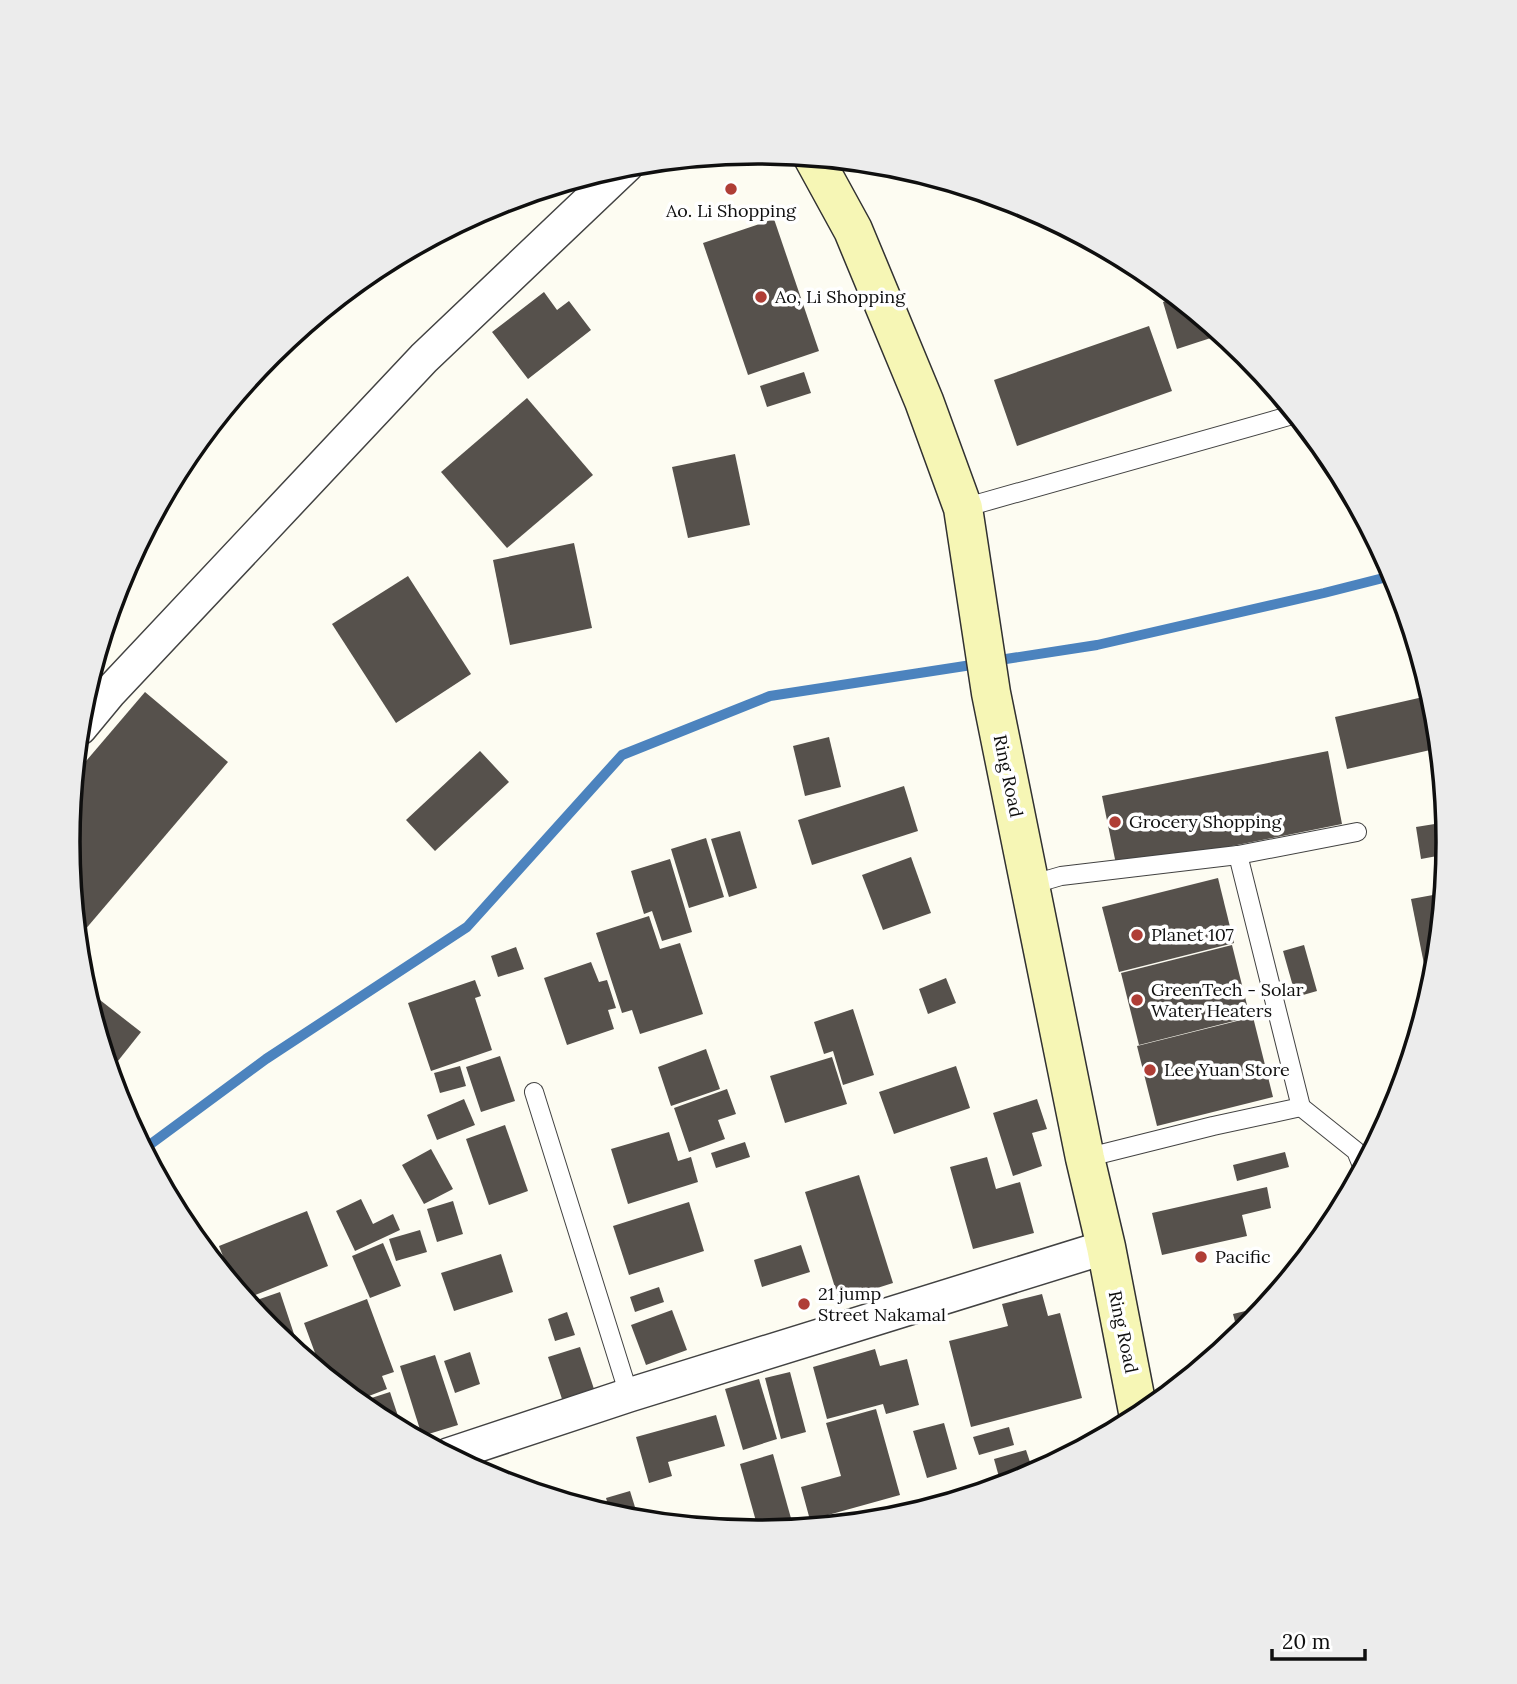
<svg xmlns="http://www.w3.org/2000/svg" width="1517" height="1684" font-family="Lora,serif">
<style>
.lines{fill:none;stroke-linecap:round;stroke-linejoin:round}
.stream{stroke:#4c83be;stroke-width:10}
.building{fill:#56514c}
.lane-casing{stroke:#424242;stroke-width:20}
.street-casing{stroke:#424242;stroke-width:36}
.secondary-casing{stroke:#313131;stroke-width:41}
.lane{stroke:#fff;stroke-width:18}
.street{stroke:#fff;stroke-width:33}
.secondary{stroke:#f6f6b5;stroke-width:38}
.poi-dot{fill:#af3e36;stroke:#fff;stroke-width:2.5}
.labels{text-anchor:middle;stroke-width:7;stroke-linejoin:round;paint-order:stroke}
.poi-label{font-size:18px;fill:#0f0f0f;stroke:#fff;text-anchor:start}
.street-label{font-size:18px;fill:#0f0f0f;stroke:#fff}
.rim{fill:none;stroke:#0f0f0f;stroke-width:3.5}
</style>
<rect width="100%" height="100%" fill="#fdfcf2"/>
<g class="lines">
<g class="stream">
<path d="M993 661 1097 645 1324 593 1395 575"/>
<path d="M144 1149 266 1059 467 927 622 755 770 696 978 664"/>
</g>
</g>
<g class="building">
<path d="M774 219 819 351 748 375 703 243Z"/>
<path d="M544 292 557 310 569 301 591 330 528 379 492 332Z"/>
<path d="M1178 297 1223 334 1177 349 1163 302Z"/>
<path d="M1149 326 1172 391 1017 446 994 380Z"/>
<path d="M804 372 811 393 767 407 760 386Z"/>
<path d="M527 398 593 475 507 548 441 472Z"/>
<path d="M735 454 750 525 688 538 672 467Z"/>
<path d="M574 543 592 628 510 645 493 560Z"/>
<path d="M408 576 471 674 396 723 332 624Z"/>
<path d="M145 692 228 762 78 938 68 842 75 774Z"/>
<path d="M1432 695 1436 712 1439 748 1347 769 1335 717Z"/>
<path d="M829 737 841 787 805 796 793 746Z"/>
<path d="M480 751 509 782 435 851 406 820Z"/>
<path d="M1328 751 1342 824 1117 869 1102 796Z"/>
<path d="M904 786 918 831 812 865 798 820Z"/>
<path d="M1447 822 1449 842 1448 854 1421 859 1416 827Z"/>
<path d="M740 831 757 888 729 897 711 839Z"/>
<path d="M706 838 724 897 689 908 671 849Z"/>
<path d="M911 857 931 913 883 930 862 875Z"/>
<path d="M670 859 692 932 662 941 652 911 644 914 631 871Z"/>
<path d="M1218 878 1234 943 1119 972 1102 907Z"/>
<path d="M1444 893 1435 977 1434 983 1428 984 1411 899Z"/>
<path d="M649 916 660 949 680 943 703 1014 640 1034 632 1010 622 1013 596 933Z"/>
<path d="M1232 945 1250 1017 1139 1045 1121 973Z"/>
<path d="M1304 945 1317 991 1296 997 1283 951Z"/>
<path d="M516 947 524 969 498 977 491 956Z"/>
<path d="M591 962 599 982 607 980 616 1008 608 1010 614 1029 567 1045 544 978Z"/>
<path d="M946 978 956 1003 928 1014 919 989Z"/>
<path d="M475 980 481 996 475 998 492 1050 431 1071 408 1003Z"/>
<path d="M91 993 141 1032 110 1071 88 997Z"/>
<path d="M853 1009 874 1075 843 1085 833 1051 824 1054 814 1022Z"/>
<path d="M1253 1017 1273 1097 1157 1126 1137 1046Z"/>
<path d="M706 1049 720 1089 671 1106 658 1067Z"/>
<path d="M500 1056 515 1101 481 1112 466 1067Z"/>
<path d="M832 1057 847 1104 785 1123 770 1076Z"/>
<path d="M460 1066 466 1086 440 1093 434 1073Z"/>
<path d="M956 1066 970 1108 894 1134 879 1092Z"/>
<path d="M727 1089 736 1114 718 1120 725 1139 689 1152 674 1108Z"/>
<path d="M464 1099 475 1125 437 1140 427 1115Z"/>
<path d="M1037 1099 1047 1129 1032 1133 1042 1166 1013 1176 993 1113Z"/>
<path d="M505 1125 528 1191 489 1205 466 1139Z"/>
<path d="M669 1132 678 1161 691 1157 698 1182 628 1204 611 1149Z"/>
<path d="M745 1142 750 1157 716 1168 711 1153Z"/>
<path d="M431 1149 453 1189 424 1204 402 1165Z"/>
<path d="M1285 1152 1289 1167 1237 1181 1233 1165Z"/>
<path d="M987 1157 996 1189 1020 1182 1034 1233 973 1249 950 1167Z"/>
<path d="M859 1175 893 1283 839 1300 805 1192Z"/>
<path d="M1267 1187 1271 1208 1242 1215 1247 1236 1162 1255 1152 1213Z"/>
<path d="M361 1199 373 1224 393 1214 400 1230 355 1251 336 1211Z"/>
<path d="M453 1201 463 1234 437 1242 427 1209Z"/>
<path d="M689 1202 704 1251 629 1275 613 1226Z"/>
<path d="M307 1211 328 1266 245 1299 235 1287 219 1246Z"/>
<path d="M420 1230 427 1252 396 1261 389 1239Z"/>
<path d="M383 1243 401 1286 370 1298 352 1256Z"/>
<path d="M801 1245 810 1272 762 1287 754 1260Z"/>
<path d="M501 1254 513 1292 454 1311 441 1273Z"/>
<path d="M659 1287 664 1302 635 1312 630 1297Z"/>
<path d="M280 1292 301 1355 270 1330 248 1303Z"/>
<path d="M1042 1294 1048 1316 1060 1313 1082 1398 971 1427 949 1341 1008 1326 1002 1304Z"/>
<path d="M367 1299 394 1372 382 1376 387 1389 356 1401 322 1372 304 1323Z"/>
<path d="M1266 1306 1246 1330 1239 1337 1233 1314Z"/>
<path d="M672 1310 687 1350 646 1365 631 1325Z"/>
<path d="M567 1312 575 1335 555 1341 548 1319Z"/>
<path d="M580 1347 595 1392 563 1402 548 1357Z"/>
<path d="M875 1349 880 1366 907 1359 919 1405 886 1414 883 1404 827 1419 813 1367Z"/>
<path d="M470 1352 480 1384 455 1393 444 1361Z"/>
<path d="M435 1355 458 1425 422 1436 400 1366Z"/>
<path d="M790 1372 806 1432 781 1439 765 1378Z"/>
<path d="M759 1379 777 1439 743 1450 725 1389Z"/>
<path d="M390 1392 403 1431 375 1416 359 1402Z"/>
<path d="M876 1409 900 1495 810 1520 801 1487 841 1476 826 1423Z"/>
<path d="M716 1415 725 1446 668 1462 672 1476 649 1483 636 1437Z"/>
<path d="M944 1423 957 1469 927 1478 913 1431Z"/>
<path d="M1009 1427 1014 1445 979 1455 973 1437Z"/>
<path d="M1026 1450 1032 1468 999 1477 994 1459Z"/>
<path d="M773 1454 794 1529 759 1532 740 1464Z"/>
<path d="M630 1491 639 1520 623 1519 611 1515 606 1498Z"/>
</g>
<g class="lines">
<defs>
<g id="lane">
<path d="M963 508 1296 414"/>
<path d="M1238 855 1301 1107 1356 1151 1363 1168"/>
<path d="M1030 885 1061 876 1238 855 1357 832"/>
<path d="M534 1092 629 1395"/>
<path d="M1085 1158 1213 1126 1301 1107"/>
</g>
<g id="street">
<path d="M80 728 109 693 424 358 627 165"/>
<path d="M448 1455 629 1395 1106 1247"/>
</g>
<path id="secondary" d="M813 157 853 230 924 401 963 508 991 693 1085 1158 1106 1247 1139 1417"/>
</defs>
<use href="#lane" class="lane-casing"/>
<use href="#street" class="street-casing"/>
<use href="#secondary" class="secondary-casing"/>
<use href="#lane" class="lane"/>
<use href="#street" class="street"/>
<use href="#secondary" class="secondary"/>
</g>
<g class="poi-dot">
<circle cx="731" cy="189" r="7"/>
<circle cx="761" cy="297" r="7"/>
<circle cx="1115" cy="822" r="7"/>
<circle cx="1137" cy="935" r="7"/>
<circle cx="1137" cy="1000" r="7"/>
<circle cx="1150" cy="1070" r="7"/>
<circle cx="1201" cy="1257" r="7"/>
<circle cx="804" cy="1304" r="7"/>
</g>
<g class="labels">
<g class="poi-label">
<text x="731" y="217" text-anchor="middle">Ao. Li Shopping</text>
<text x="775" y="303">Ao, Li Shopping</text>
<text x="1129" y="828">Grocery Shopping</text>
<text x="1151" y="941">Planet 107</text>
<text x="1151" y="996">GreenTech - Solar<tspan x="1151" dy="21">Water Heaters</tspan></text>
<text x="1164" y="1076">Lee Yuan Store</text>
<text x="1215" y="1263">Pacific</text>
<text x="818" y="1300">21 jump<tspan x="818" dy="21">Street Nakamal</tspan></text>
</g>
<g class="street-label">
<text transform="translate(1008 776) rotate(78)" y="6">Ring Road</text>
<text transform="translate(1123 1332) rotate(78)" y="6">Ring Road</text>
</g>
</g>
<path d="M0 0H1517V1684H0ZM80 842a678 678 0 1 1 1356 0a678 678 0 1 1-1356 0Z" fill="#ececec" fill-rule="evenodd"/>
<path class="rim" d="M80 842a678 678 0 1 1 1356 0a678 678 0 1 1-1356 0Z"/>
<path d="M1272 1649v10h93v-10" fill="none" stroke="#0f0f0f" stroke-width="3.5"/>
<text x="1282" y="1649" font-size="21" fill="#0f0f0f" stroke="#ffffff" stroke-width="5" paint-order="stroke">20 m</text>
</svg>
